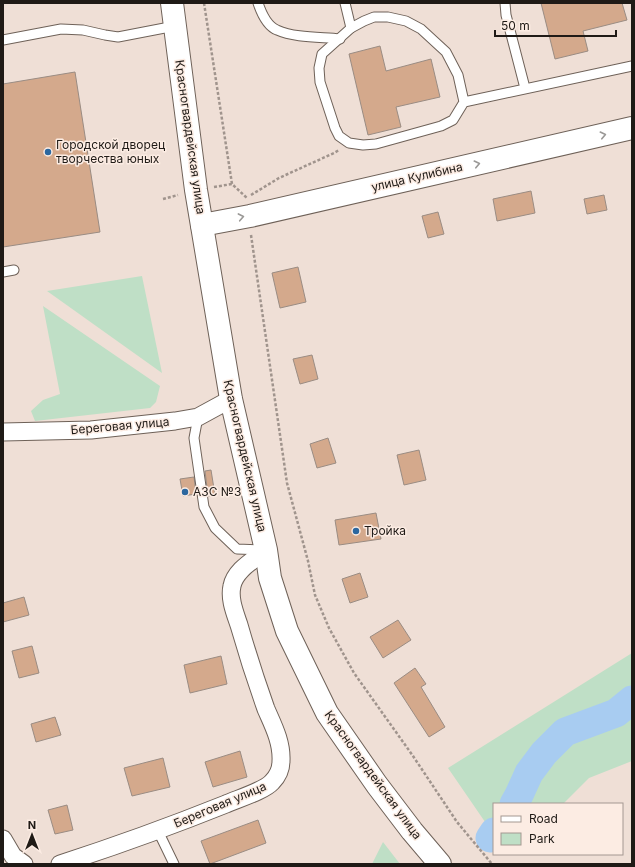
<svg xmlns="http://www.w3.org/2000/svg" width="635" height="867" font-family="Inter,sans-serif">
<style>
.green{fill:#bfdfc6}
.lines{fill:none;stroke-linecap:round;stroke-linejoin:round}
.river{stroke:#a8ccf1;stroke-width:29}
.building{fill:#d4a98c;stroke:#9a8c83}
.service-casing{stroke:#6e6158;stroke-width:11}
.minor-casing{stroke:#6e6158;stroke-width:19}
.secondary-casing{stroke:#6e6158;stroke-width:24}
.path{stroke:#a0948d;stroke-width:2.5;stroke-dasharray:3 2;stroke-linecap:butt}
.service{stroke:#fff;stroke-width:9}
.minor{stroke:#fff;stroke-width:17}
.secondary{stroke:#fff;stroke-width:22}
.oneway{stroke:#9a9896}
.poi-dot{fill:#2c679f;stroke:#fcece3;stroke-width:1.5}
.labels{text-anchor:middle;stroke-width:3;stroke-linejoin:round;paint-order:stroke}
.street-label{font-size:12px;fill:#1f1a16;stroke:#fcece3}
.poi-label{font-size:12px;fill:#1f1a16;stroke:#fcece3;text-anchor:start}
</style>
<rect width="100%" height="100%" fill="#efdfd6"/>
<g class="green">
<path d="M142 276 162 373 47 291Z"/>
<path d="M43 306 160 386 156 402 150 408 35 421 31 411 43 400 60 394Z"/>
<path d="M632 653V761L589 778 563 804H494V835L448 768Z"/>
<path d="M383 842 400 864H372Z"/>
</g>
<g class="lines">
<g class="river">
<path d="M514 804 519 795 529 773 544 753 565 732 616 713 632 700"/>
<path d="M490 838 494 832"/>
</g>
</g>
<g class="building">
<path d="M541 3H622L627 20 583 31 588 51 555 59Z"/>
<path d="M380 46 386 71 431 59 440 97 396 107 401 127 368 135 349 54Z"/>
<path d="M75 72 100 232 3 247V84Z"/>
<path d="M531 191 535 213 497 221 493 199Z"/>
<path d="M604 195 607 210 587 214 584 199Z"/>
<path d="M438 212 444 234 428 238 422 216Z"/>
<path d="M298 267 306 302 280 308 272 273Z"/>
<path d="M312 355 318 379 300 384 293 359Z"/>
<path d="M328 438 336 463 317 468 310 444Z"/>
<path d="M419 450 426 480 404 485 397 455Z"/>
<path d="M211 470 215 495 208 496 205 471Z"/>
<path d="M194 477 196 494 183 496 180 479Z"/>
<path d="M376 513 381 539 339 545 335 520Z"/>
<path d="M360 573 368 597 350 603 342 579Z"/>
<path d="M24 597 29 615 3 622V603Z"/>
<path d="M398 620 411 640 383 658 370 637Z"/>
<path d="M32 646 39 673 19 678 12 651Z"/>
<path d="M221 656 227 684 190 693 184 665Z"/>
<path d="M415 668 426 684 421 687 445 727 429 737 394 683Z"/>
<path d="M55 717 61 735 36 742 31 724Z"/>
<path d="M240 751 247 777 213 787 205 762Z"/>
<path d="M163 758 170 787 132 796 124 768Z"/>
<path d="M67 805 73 830 55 834 48 810Z"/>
<path d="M258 820 266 843 210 864 201 841Z"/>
</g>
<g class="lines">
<defs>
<g id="service">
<path d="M258 3C261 12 267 26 277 30 295 38 320 37 340 39"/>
<path d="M345 3 351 28"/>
<path d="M505 3 506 15 525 88"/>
<path d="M3 40 61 29 83 30 105 35 118 37 175 26"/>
<path d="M464 102 453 120 441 126 376 144 363 145 349 143 339 136 335 128 320 82 319 68 322 54 351 28 364 21 374 17H388L406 21 421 29 446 52 458 75 464 102 632 66"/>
<path d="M3 272 14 270"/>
<path d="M198 417 194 438 204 507 215 528 237 549 265 550"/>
<path d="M158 831 174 864"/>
</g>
<g id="minor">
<path d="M3 432 91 430 175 421 198 417 231 399"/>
<path d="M3 839 13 856 24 864"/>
<path d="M60 864C116 846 171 826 226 804 237 799 264 791 272 782 278 776 281 770 281 761 282 742 273 725 266 709 256 681 247 653 239 625 235 613 229 599 232 586 235 570 254 560 266 550"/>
</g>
<g id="secondary">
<path d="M172 3 196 190 231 399 266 550 270 578 287 631 327 713 377 785 412 831 440 864"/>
<path d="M202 225 250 216 632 128"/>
</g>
</defs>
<use href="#service" class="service-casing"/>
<use href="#minor" class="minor-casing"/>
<use href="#secondary" class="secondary-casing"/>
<g class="path">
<path d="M204 3 232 184 247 198"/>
<path d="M214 187 232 184"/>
<path d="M251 195 279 178 334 153 339 150"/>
<path d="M163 199 178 195"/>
<path d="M251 235 287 483 308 561 315 595 329 628 354 673 413 756 457 822 492 864"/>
</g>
<use href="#service" class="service"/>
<use href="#minor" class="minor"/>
<use href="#secondary" class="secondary"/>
</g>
<defs><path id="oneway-chevron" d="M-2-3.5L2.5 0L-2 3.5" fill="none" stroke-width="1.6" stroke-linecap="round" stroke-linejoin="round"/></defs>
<g class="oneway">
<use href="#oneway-chevron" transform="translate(603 135) rotate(-13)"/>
<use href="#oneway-chevron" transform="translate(477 164) rotate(-13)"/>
<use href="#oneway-chevron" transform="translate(241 217) rotate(-11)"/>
</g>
<g class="poi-dot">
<circle cx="48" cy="152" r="4"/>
<circle cx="185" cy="492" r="4"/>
<circle cx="356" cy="531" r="4"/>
</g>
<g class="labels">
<g class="street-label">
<text transform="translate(190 137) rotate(82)" y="4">Красногвардейская улица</text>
<text transform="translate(417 177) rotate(-13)" y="4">улица Кулибина</text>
<text transform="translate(120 426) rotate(-5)" y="4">Береговая улица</text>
<text transform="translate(245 456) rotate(77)" y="4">Красногвардейская улица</text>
<text transform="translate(373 775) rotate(54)" y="4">Красногвардейская улица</text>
<text transform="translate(220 805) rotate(-23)" y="4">Береговая улица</text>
</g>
<g class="poi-label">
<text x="56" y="149">Городской дворец<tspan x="56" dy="14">творчества юных</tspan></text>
<text x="193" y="496">АЗС №3</text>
<text x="364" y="535">Тройка</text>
</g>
</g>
<rect width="635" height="867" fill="none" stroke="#1f1a16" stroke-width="8"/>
<rect x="493" y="803" width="130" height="52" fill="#fcece3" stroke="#a49891"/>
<rect x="501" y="816" width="20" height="6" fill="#ffffff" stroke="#a49891"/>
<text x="529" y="823" font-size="12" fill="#1f1a16">Road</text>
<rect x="501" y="833" width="20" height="12" fill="#bfdfc6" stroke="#a49891"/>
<text x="529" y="843" font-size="12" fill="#1f1a16">Park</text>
<g transform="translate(32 835)" stroke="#fcece3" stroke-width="3" paint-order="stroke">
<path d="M0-3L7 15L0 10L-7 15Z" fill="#1f1a16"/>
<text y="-6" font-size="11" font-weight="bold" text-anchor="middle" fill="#1f1a16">N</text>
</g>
<path d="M495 30v6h121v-6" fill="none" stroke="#1f1a16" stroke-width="2"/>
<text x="501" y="30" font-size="12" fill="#1f1a16" stroke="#fcece3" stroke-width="3" paint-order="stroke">50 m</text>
</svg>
